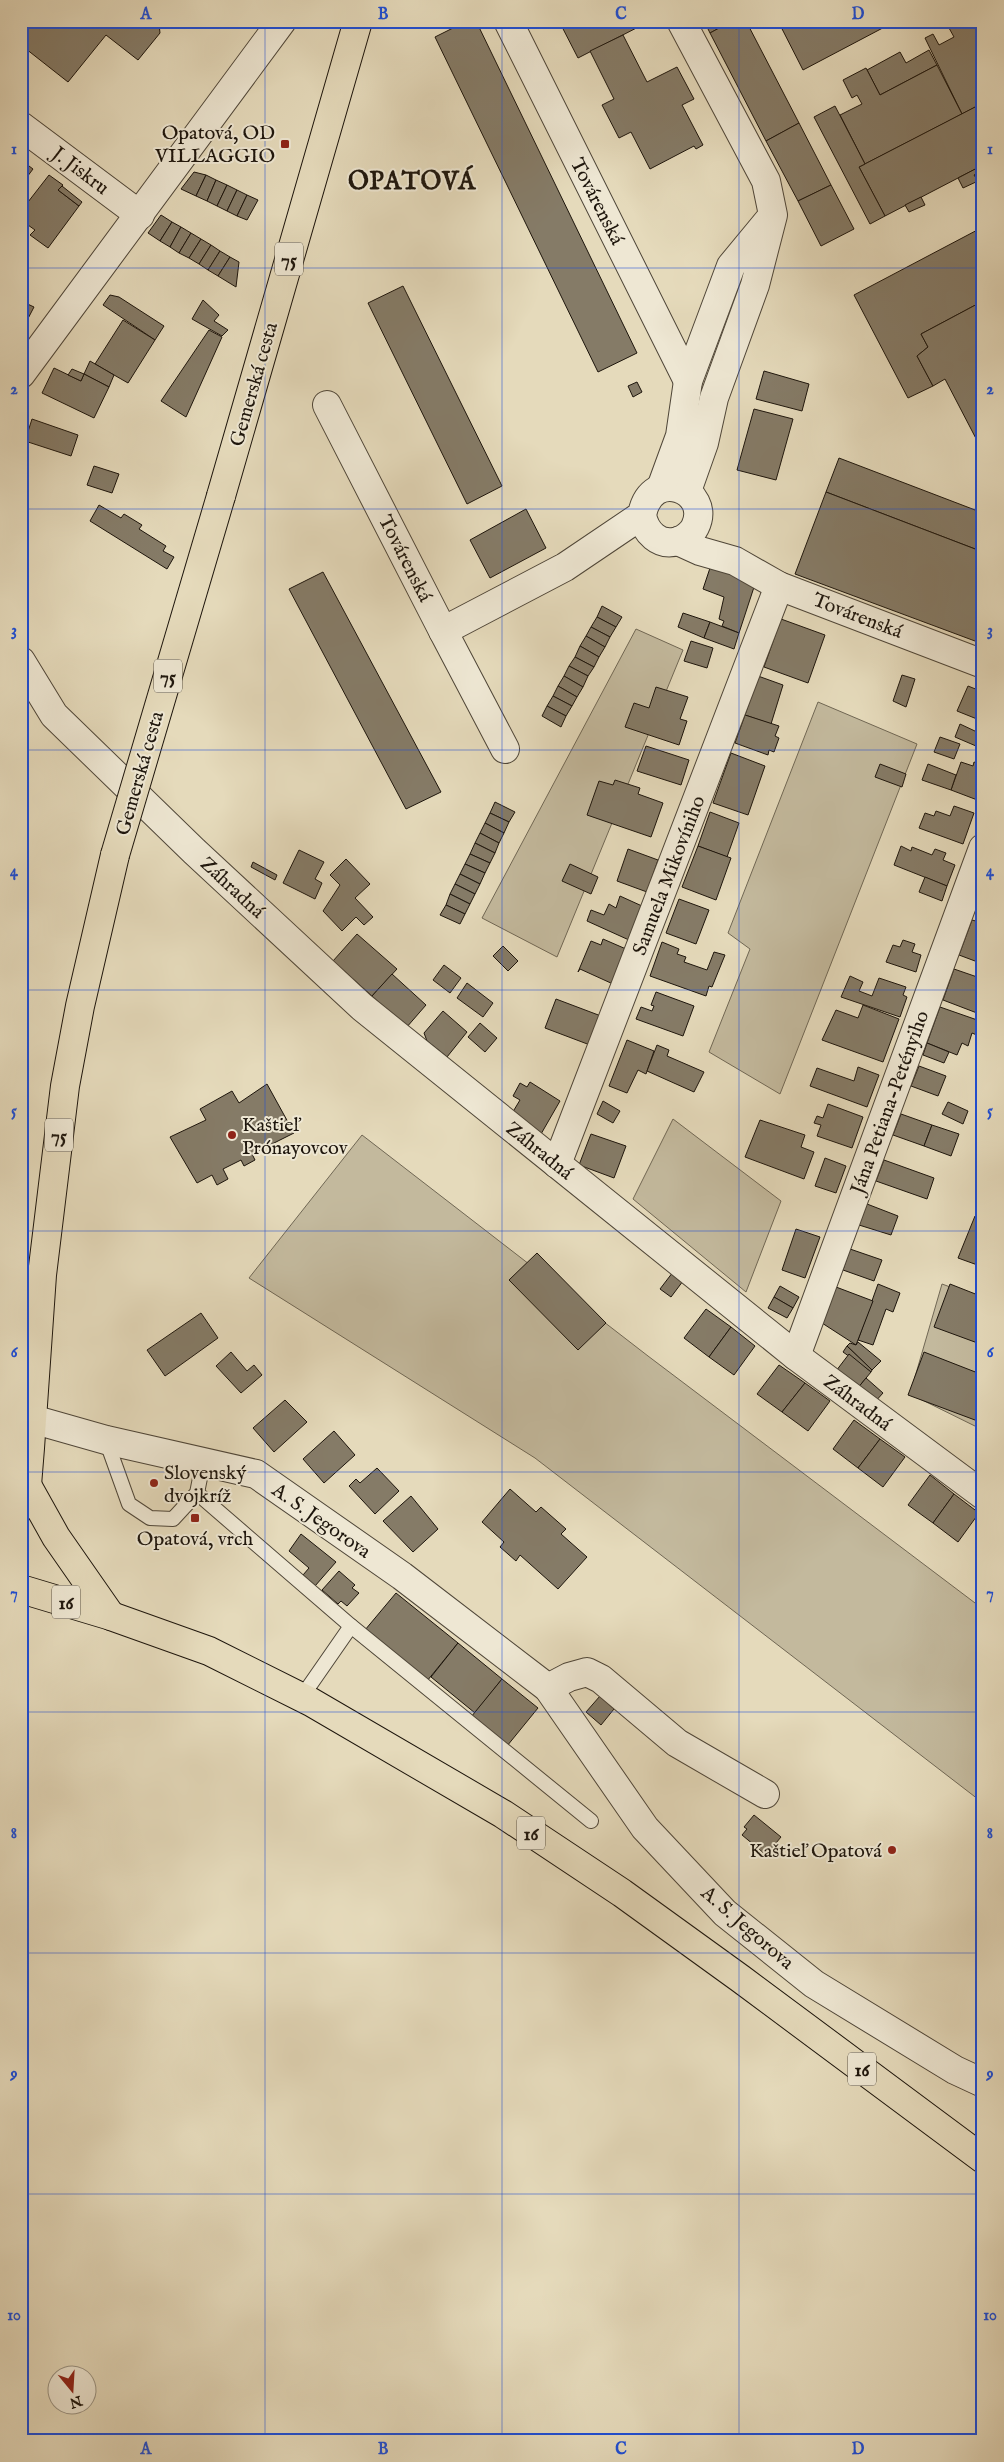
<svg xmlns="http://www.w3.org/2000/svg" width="1004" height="2462" font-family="'IM FELL English',serif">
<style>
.green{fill:#c3b99d;stroke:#706754}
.building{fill:#857b67;stroke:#1d150c}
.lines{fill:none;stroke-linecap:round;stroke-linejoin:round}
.service-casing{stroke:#4f4638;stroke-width:16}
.minor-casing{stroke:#4f4638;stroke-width:30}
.primary-casing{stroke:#1d150c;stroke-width:30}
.service{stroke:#eee7d3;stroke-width:14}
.minor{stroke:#eee7d3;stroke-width:28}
.primary{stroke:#e5dabb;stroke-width:28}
.primary-bridge-casing{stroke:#1d150c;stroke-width:30;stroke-linecap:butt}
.primary-bridge{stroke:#e5dabb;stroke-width:28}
.grid{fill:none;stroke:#1d4ed8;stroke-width:1;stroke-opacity:0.55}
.poi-dot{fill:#8f2418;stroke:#eee7d3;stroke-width:2}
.labels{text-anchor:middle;stroke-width:4;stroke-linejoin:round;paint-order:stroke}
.shield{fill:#eee7d3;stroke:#5c5448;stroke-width:1}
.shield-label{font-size:19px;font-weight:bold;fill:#1d150c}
.poi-label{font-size:20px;fill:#1d150c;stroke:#eee7d3;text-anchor:end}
.street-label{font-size:20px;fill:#1d150c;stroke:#eee7d3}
.district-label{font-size:25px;font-weight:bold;letter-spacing:1px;fill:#1d150c;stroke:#eee7d3}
.neatline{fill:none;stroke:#1d4ed8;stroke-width:2}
.grid-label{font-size:16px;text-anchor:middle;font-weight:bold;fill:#1d4ed8}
</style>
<rect width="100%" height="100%" fill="#e5dabb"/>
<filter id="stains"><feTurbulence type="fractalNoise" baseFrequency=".004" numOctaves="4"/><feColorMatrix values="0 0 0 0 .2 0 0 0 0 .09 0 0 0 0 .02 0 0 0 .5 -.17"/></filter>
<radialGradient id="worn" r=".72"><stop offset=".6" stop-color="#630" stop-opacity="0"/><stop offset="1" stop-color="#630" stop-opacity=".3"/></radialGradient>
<g class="green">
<path d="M636 629 683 650 557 957 482 918Z"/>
<path d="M818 702 917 744 780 1094 709 1052 750 949 728 933Z"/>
<path d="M673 1119 781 1201 746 1292 633 1199Z"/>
<path d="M362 1135 648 1356 983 1609V1803L535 1458 249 1278Z"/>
<path d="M942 1284 983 1299V1430L910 1394Z"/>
</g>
<g class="building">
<path d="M21 21H162L163 23 159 24 160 33 138 60 106 35 68 82 21 45Z"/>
<path d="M467 21H476L637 353 598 372 435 37Z"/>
<path d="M559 21H650L578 58Z"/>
<path d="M704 21H732L710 33Z"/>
<path d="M732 21H746L799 123 766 141 710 33Z"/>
<path d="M778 21H896L803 70Z"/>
<path d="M962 21H983V113L979 105 962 114 925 38 933 34 939 45 954 37 949 28Z"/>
<path d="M623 35 647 82 677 67 694 99 682 105 703 145 696 149 694 146 650 169 631 132 619 138 602 105 614 99 590 51Z"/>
<path d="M929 50 937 65 880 95 867 70 900 52 906 63Z"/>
<path d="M937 65 962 114 865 164 840 115 862 104 857 95 852 98 843 80 866 68 880 95Z"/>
<path d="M979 105 983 113V165L885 216 859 167Z"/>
<path d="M835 106 865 164 859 167 885 216 870 224 814 117Z"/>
<path d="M799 123 831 185 798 201 766 141Z"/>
<path d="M21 160 33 169 21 185Z"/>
<path d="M983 165V170L974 175 978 181 963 188 958 178Z"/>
<path d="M194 172 206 175 196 196 181 189Z"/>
<path d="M49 175 63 185 58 190 79 206 48 248 30 235 35 230 21 220V211Z"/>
<path d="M206 175 216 180 207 201 196 196Z"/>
<path d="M216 180 227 185 217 206 207 201Z"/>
<path d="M227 185 237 190 227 211 217 206Z"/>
<path d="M831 185 854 229 821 246 798 201Z"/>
<path d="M62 186 82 202 79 206 58 190Z"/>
<path d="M237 190 247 195 237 216 227 211Z"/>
<path d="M247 195 258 200 247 220 237 216Z"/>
<path d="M921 197 925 205 909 212 905 205Z"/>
<path d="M161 215 172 222 160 241 148 233Z"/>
<path d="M172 222 181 227 170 247 160 241Z"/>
<path d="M181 227 191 233 179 253 170 247Z"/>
<path d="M983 227V301L921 334 928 347 917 356 933 386 908 398 854 295Z"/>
<path d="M191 233 201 239 189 258 179 253Z"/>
<path d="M201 239 211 245 199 264 189 258Z"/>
<path d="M211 245 220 251 208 270 199 264Z"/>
<path d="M220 251 230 257 218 276 208 270Z"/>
<path d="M230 257 239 262 236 287 218 276Z"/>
<path d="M403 286 502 486 467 504 368 303Z"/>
<path d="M110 295 119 297 164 326 155 340 103 305Z"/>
<path d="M203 300 219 315 214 321 228 330 222 336 192 319Z"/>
<path d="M21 301 34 307 21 332Z"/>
<path d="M983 301V452L945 379 933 386 917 356 928 347 921 334Z"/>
<path d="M123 320 155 340 128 383 95 364Z"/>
<path d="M209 330 222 337 186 417 161 401Z"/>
<path d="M90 361 114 375 109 387 84 374Z"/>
<path d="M54 368 81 381 84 374 109 387 94 418 42 393Z"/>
<path d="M72 369 84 374 81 381 68 375Z"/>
<path d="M764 371 809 384 802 411 756 399Z"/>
<path d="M637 382 642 392 633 397 628 386Z"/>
<path d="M754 409 793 419 776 480 737 470Z"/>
<path d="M32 419 78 435 71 456 25 441Z"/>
<path d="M839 458 983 513V552L826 492Z"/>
<path d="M94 466 119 474 112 493 87 485Z"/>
<path d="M826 492 983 552V644L795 574Z"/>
<path d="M99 505 121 518 124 514 142 525 139 529 166 546 163 551 174 557 167 569 90 521Z"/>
<path d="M526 509 546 548 490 578 470 540Z"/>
<path d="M711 565 756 581 739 633 722 626 724 621 719 619 724 597 703 589Z"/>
<path d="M323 572 441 792 406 809 289 589Z"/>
<path d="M602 606 622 617 616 627 597 617Z"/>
<path d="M683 613 710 622 704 638 678 627Z"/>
<path d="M597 617 616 627 610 637 591 627Z"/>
<path d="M781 619 825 635 808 683 764 667Z"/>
<path d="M710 622 739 633 734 649 704 638Z"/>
<path d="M591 627 610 637 605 647 586 636Z"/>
<path d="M586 636 605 647 599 657 580 646Z"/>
<path d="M691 641 713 648 707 668 684 661Z"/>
<path d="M580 646 599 657 594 667 575 657Z"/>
<path d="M575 657 594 667 588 676 569 666Z"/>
<path d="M569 666 588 676 583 687 564 676Z"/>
<path d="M902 675 915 679 906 707 893 701Z"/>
<path d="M564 676 583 687 577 697 558 686Z"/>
<path d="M758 676 783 685 771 724 745 715Z"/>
<path d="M558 686 577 697 572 706 553 696Z"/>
<path d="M968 686 983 692V749L955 737 960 724 977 732 982 721 957 711Z"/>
<path d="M656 687 688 697 680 719 687 721 679 745 625 727 634 703 649 708Z"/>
<path d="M553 696 572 706 566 716 547 706Z"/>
<path d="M547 706 566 716 561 727 542 716Z"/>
<path d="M745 715 779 726 775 736 779 738 774 752 769 750 768 755 735 743Z"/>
<path d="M940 737 960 744 954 759 934 752Z"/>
<path d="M646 746 689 760 681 785 637 771Z"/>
<path d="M731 753 765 766 748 815 713 803Z"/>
<path d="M961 762 973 766 974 762 983 765V792L980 801 951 790Z"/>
<path d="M880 764 906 774 902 787 875 777Z"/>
<path d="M928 764 956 775 951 790 922 780Z"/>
<path d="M615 780 640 788 638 794 663 803 651 837 587 815 599 781 613 785Z"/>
<path d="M495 802 515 812 509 822 490 813Z"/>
<path d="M954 806 974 813 963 844 919 828 925 813 934 816 936 811 950 816Z"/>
<path d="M710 812 739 823 727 857 698 846Z"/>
<path d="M490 813 509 822 504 833 485 823Z"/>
<path d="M485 823 504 833 499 843 480 833Z"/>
<path d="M480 833 499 843 495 853 475 843Z"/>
<path d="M475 843 495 853 490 863 470 854Z"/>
<path d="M698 846 731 858 716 900 682 887Z"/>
<path d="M901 846 911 851 912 847 932 855 935 849 946 853 943 860 955 865 947 886 894 865Z"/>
<path d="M628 849 658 860 647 892 617 881Z"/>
<path d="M299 850 324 862 315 879 322 883 315 899 283 883Z"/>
<path d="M470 854 490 863 485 873 465 864Z"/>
<path d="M346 859 370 884 355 898 373 917 364 925 356 917 342 931 323 911 340 885 330 875Z"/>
<path d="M253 862 277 875 275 880 251 867Z"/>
<path d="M465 864 485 873 480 884 460 874Z"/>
<path d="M570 864 598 877 591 894 562 881Z"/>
<path d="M460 874 480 884 475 894 455 884Z"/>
<path d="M925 877 947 886 942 901 919 892Z"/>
<path d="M455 884 475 894 470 904 450 894Z"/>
<path d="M450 894 470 904 465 914 446 905Z"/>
<path d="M620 896 642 906 629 940 587 921 591 910 604 915 609 904 616 908Z"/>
<path d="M679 899 709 910 696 944 666 933Z"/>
<path d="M446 905 465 914 460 924 440 915Z"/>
<path d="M972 920 983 923V964L959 955Z"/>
<path d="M357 934 397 969 372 996 333 961Z"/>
<path d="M603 939 626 949 613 984 580 969 578 972 591 941 601 945Z"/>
<path d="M903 940 915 944 912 952 921 955 916 972 886 962 893 945 900 947Z"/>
<path d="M662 942 679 949 677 954 686 957 684 962 707 970 714 952 725 955 712 987 709 986 706 996 650 976Z"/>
<path d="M503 946 518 961 508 971 493 956Z"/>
<path d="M444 965 461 978 450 993 433 980Z"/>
<path d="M954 969 983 979V997L977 1013 943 1000Z"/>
<path d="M392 974 426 1005 406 1028 372 996Z"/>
<path d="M850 976 863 982 859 991 872 996 879 978 906 987 903 995 907 997 900 1017 841 997Z"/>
<path d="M467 983 493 1003 483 1017 457 998Z"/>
<path d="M656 992 694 1006 683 1036 636 1019 641 1007 652 1011 654 1006 651 1005Z"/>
<path d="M556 999 601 1016 590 1045 545 1028Z"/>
<path d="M863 1005 899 1019 883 1062 822 1040 836 1010 858 1018Z"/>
<path d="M940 1007 983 1022 979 1036 972 1033 968 1046 962 1043 957 1055 927 1043Z"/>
<path d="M443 1011 467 1032 447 1057 427 1041 424 1033Z"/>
<path d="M480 1023 497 1038 485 1052 468 1037Z"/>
<path d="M627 1040 654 1051 646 1074 638 1070 627 1093 609 1086Z"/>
<path d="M927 1043 949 1052 944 1063 923 1055Z"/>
<path d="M657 1045 669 1050 667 1056 704 1072 694 1092 647 1071Z"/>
<path d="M919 1066 946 1076 938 1096 911 1086Z"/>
<path d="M858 1067 879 1075 867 1107 810 1086 817 1068 854 1081Z"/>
<path d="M530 1082 560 1101 541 1134 511 1115 520 1100 513 1096 520 1083 527 1087Z"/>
<path d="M267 1084 294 1133 252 1154 255 1160 244 1166 241 1160 223 1169 228 1179 217 1185 212 1175 197 1183 170 1137 206 1120 200 1109 232 1091 239 1103Z"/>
<path d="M603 1101 620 1111 613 1123 597 1114Z"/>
<path d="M948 1102 968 1111 963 1124 942 1114Z"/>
<path d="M828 1104 863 1117 852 1148 817 1136 821 1125 814 1123 817 1116 823 1118Z"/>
<path d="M901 1114 932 1125 924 1146 893 1135Z"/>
<path d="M760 1120 805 1135 801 1147 814 1152 804 1179 745 1157Z"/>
<path d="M932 1125 959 1134 951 1156 924 1146Z"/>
<path d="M591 1134 626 1146 614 1178 579 1165Z"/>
<path d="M825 1158 846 1166 836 1193 815 1186Z"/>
<path d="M884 1160 934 1178 927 1199 876 1181Z"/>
<path d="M867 1204 898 1216 891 1235 859 1225Z"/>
<path d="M975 1216 983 1219V1267L958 1258Z"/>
<path d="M796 1229 820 1237 805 1278 782 1270Z"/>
<path d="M850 1249 882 1260 874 1281 843 1270Z"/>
<path d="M537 1253 606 1323 578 1350 509 1280Z"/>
<path d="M673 1272 683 1281 671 1297 660 1289Z"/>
<path d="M878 1284 900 1293 893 1312 886 1309 873 1345 858 1340Z"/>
<path d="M950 1284 983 1297V1345L934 1327Z"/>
<path d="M780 1286 799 1297 793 1308 774 1297Z"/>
<path d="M836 1287 873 1301 856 1345 822 1323Z"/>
<path d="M774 1297 793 1308 787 1318 768 1308Z"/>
<path d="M706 1309 731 1327 709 1357 684 1338Z"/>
<path d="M201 1313 218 1338 165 1376 147 1350Z"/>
<path d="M731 1327 755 1346 734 1375 709 1357Z"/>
<path d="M858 1342 881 1361 872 1370 847 1346 850 1343 856 1345Z"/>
<path d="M847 1346 872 1370 871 1372 843 1352Z"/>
<path d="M231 1352 247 1371 254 1365 262 1375 241 1393 216 1366Z"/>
<path d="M924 1352 983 1375V1423L908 1395Z"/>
<path d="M849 1354 871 1372 857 1389 836 1371Z"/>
<path d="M779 1365 805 1383 782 1412 757 1394Z"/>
<path d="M866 1378 883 1393 874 1403 857 1389Z"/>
<path d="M805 1383 830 1401 808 1431 782 1412Z"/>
<path d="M285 1400 307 1422 274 1452 253 1428Z"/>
<path d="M854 1420 880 1439 858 1468 833 1449Z"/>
<path d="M334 1431 355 1455 324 1483 303 1459Z"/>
<path d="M880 1439 905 1457 883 1487 858 1468Z"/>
<path d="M377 1468 399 1491 375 1514 349 1486 356 1479 360 1483Z"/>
<path d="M930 1475 954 1494 933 1523 908 1505Z"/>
<path d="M510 1489 536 1512 541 1507 566 1529 561 1534 587 1557 558 1589 520 1555 516 1561 500 1547 504 1542 482 1522Z"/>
<path d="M954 1494 979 1513 958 1542 933 1523Z"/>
<path d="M411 1496 438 1529 413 1552 383 1521Z"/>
<path d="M301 1534 336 1562 315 1586 303 1575 309 1568 289 1551Z"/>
<path d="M339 1571 355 1585 352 1588 359 1593 347 1606 341 1601 338 1604 322 1590Z"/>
<path d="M396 1593 458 1643 427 1681 365 1630Z"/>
<path d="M458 1643 502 1679 475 1713 431 1677Z"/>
<path d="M502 1679 538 1708 507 1746 471 1717Z"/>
<path d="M600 1696 614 1709 601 1725 586 1712Z"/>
<path d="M754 1815 781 1837 766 1855 742 1835 747 1829 744 1827Z"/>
</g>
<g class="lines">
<defs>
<g id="service">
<path d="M260 21 275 31"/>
<path d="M106 1440 129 1504 150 1518 173 1519 197 1493 203 1463"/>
<path d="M197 1493 351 1626 591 1821"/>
<path d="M301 1698 351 1626"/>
</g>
<g id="minor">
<path d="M508 21 688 381"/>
<path d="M681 21 766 181 773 215 755 285 714 398 704 443 687 491"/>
<path d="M21 126 140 215"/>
<path d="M21 374 282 21"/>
<path d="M327 405 443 631 565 567 642 515C651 465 713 490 695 527 692 533 685 539 678 541 659 547 645 532 642 515"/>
<path d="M661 488 680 436 688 381 731 266 769 220"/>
<path d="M678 541 700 551 735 561 779 586 983 664"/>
<path d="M443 631 505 749"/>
<path d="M21 661 54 715 194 851 362 1007 796 1356 983 1495"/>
<path d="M557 1164 779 586"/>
<path d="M796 1356 983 848"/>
<path d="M32 1419 106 1440 256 1474 402 1576 548 1688 645 1828 725 1913 814 1984 955 2070 983 2083"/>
<path d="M548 1688 569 1677 587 1672 601 1679 677 1743 765 1794"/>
</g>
<g id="primary">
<path d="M221 496 358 21"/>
<path d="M27 1485 56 1537 111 1616"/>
<path d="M21 1507 27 1485 30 1448 42 1275 65 1086 80 1006 115 855"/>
<path d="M21 1589 111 1616 209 1651 311 1702 503 1814 622 1893 741 1979 983 2159"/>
</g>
</defs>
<use href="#service" class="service-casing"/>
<use href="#minor" class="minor-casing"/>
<use href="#primary" class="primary-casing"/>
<use href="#service" class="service"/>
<use href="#minor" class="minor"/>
<use href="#primary" class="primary"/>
<defs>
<path id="primary-bridge" d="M115 855 221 496"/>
</defs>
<use href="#primary-bridge" class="primary-bridge-casing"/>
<use href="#primary-bridge" class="primary-bridge"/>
</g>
<path class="grid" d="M265 21V2441M502 21V2441M739 21V2441M21 268H983M21 509H983M21 750H983M21 990H983M21 1231H983M21 1472H983M21 1712H983M21 1953H983M21 2194H983"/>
<g class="poi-dot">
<rect x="280" y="139" width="10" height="10" rx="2.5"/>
<circle cx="232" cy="1135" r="5"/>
<circle cx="154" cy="1483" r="5"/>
<rect x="190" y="1513" width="10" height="10" rx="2.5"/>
<circle cx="892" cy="1850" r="5"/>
</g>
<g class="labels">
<g class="shield">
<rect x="275" y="242.5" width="28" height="33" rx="4"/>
<rect x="154" y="659.5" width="28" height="33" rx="4"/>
<rect x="45" y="1118.5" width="28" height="33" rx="4"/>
<rect x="52" y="1585.5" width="28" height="33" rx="4"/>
<rect x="517" y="1816.5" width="28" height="33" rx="4"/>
<rect x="848" y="2052.5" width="28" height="33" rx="4"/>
</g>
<g class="shield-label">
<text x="289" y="266">75</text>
<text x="168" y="683">75</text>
<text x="59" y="1142">75</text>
<text x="66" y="1609">16</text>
<text x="531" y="1840">16</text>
<text x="862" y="2076">16</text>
</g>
<g class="poi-label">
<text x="275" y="139">Opatová, OD<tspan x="275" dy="23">VILLAGGIO</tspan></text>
<text x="242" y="1131" text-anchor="start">Kaštieľ<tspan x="242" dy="23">Prónayovcov</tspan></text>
<text x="164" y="1479" text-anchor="start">Slovenský<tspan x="164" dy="23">dvojkríž</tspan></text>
<text x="195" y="1545" text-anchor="middle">Opatová, vrch</text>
<text x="882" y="1857">Kaštieľ Opatová</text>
</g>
<g class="street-label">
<text transform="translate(81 170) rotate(37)" y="7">J. Jiskru</text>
<text transform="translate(598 201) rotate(63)" y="7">Továrenská</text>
<text transform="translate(253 384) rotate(-74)" y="7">Gemerská cesta</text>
<text transform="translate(406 558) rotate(63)" y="7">Továrenská</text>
<text transform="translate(858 615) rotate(21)" y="7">Továrenská</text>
<text transform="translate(139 773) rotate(-74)" y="7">Gemerská cesta</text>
<text transform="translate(668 875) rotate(-69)" y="7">Samuela Mikovíniho</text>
<text transform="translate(233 887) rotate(43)" y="7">Záhradná</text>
<text transform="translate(889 1102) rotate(-70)" y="7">Jána Petiana-Petényiho</text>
<text transform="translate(540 1150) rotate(39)" y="7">Záhradná</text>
<text transform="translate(858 1402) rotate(37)" y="7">Záhradná</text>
<text transform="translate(322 1520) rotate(35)" y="7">A. S. Jegorova</text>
<text transform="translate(748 1927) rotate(41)" y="7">A. S. Jegorova</text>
</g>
<g class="district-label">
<text x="412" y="189">OPATOVÁ</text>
</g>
</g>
<rect width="1004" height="2462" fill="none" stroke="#e5dabb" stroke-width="55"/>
<g transform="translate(72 2390) rotate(162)"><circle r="24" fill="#eee7d3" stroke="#9a9383"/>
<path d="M0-4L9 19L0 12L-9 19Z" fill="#8f2418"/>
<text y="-8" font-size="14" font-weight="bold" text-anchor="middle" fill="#1d150c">N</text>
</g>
<rect x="28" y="28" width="948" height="2406" class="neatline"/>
<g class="grid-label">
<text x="146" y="19">A</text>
<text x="383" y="19">B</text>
<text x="621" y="19">C</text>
<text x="858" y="19">D</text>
<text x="14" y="154">1</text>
<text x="990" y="154">1</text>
<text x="14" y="394">2</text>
<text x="990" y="394">2</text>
<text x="14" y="635">3</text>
<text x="990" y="635">3</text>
<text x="14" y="876">4</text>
<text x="990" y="876">4</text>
<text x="14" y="1116">5</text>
<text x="990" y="1116">5</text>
<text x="14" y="1357">6</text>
<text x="990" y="1357">6</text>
<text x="14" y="1598">7</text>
<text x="990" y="1598">7</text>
<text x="14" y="1838">8</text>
<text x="990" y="1838">8</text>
<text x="14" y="2079">9</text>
<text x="990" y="2079">9</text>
<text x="14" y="2320">10</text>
<text x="990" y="2320">10</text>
<text x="146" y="2454">A</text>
<text x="383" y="2454">B</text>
<text x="621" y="2454">C</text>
<text x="858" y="2454">D</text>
</g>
<rect width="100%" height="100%" filter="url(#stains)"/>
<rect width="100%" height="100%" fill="url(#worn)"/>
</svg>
